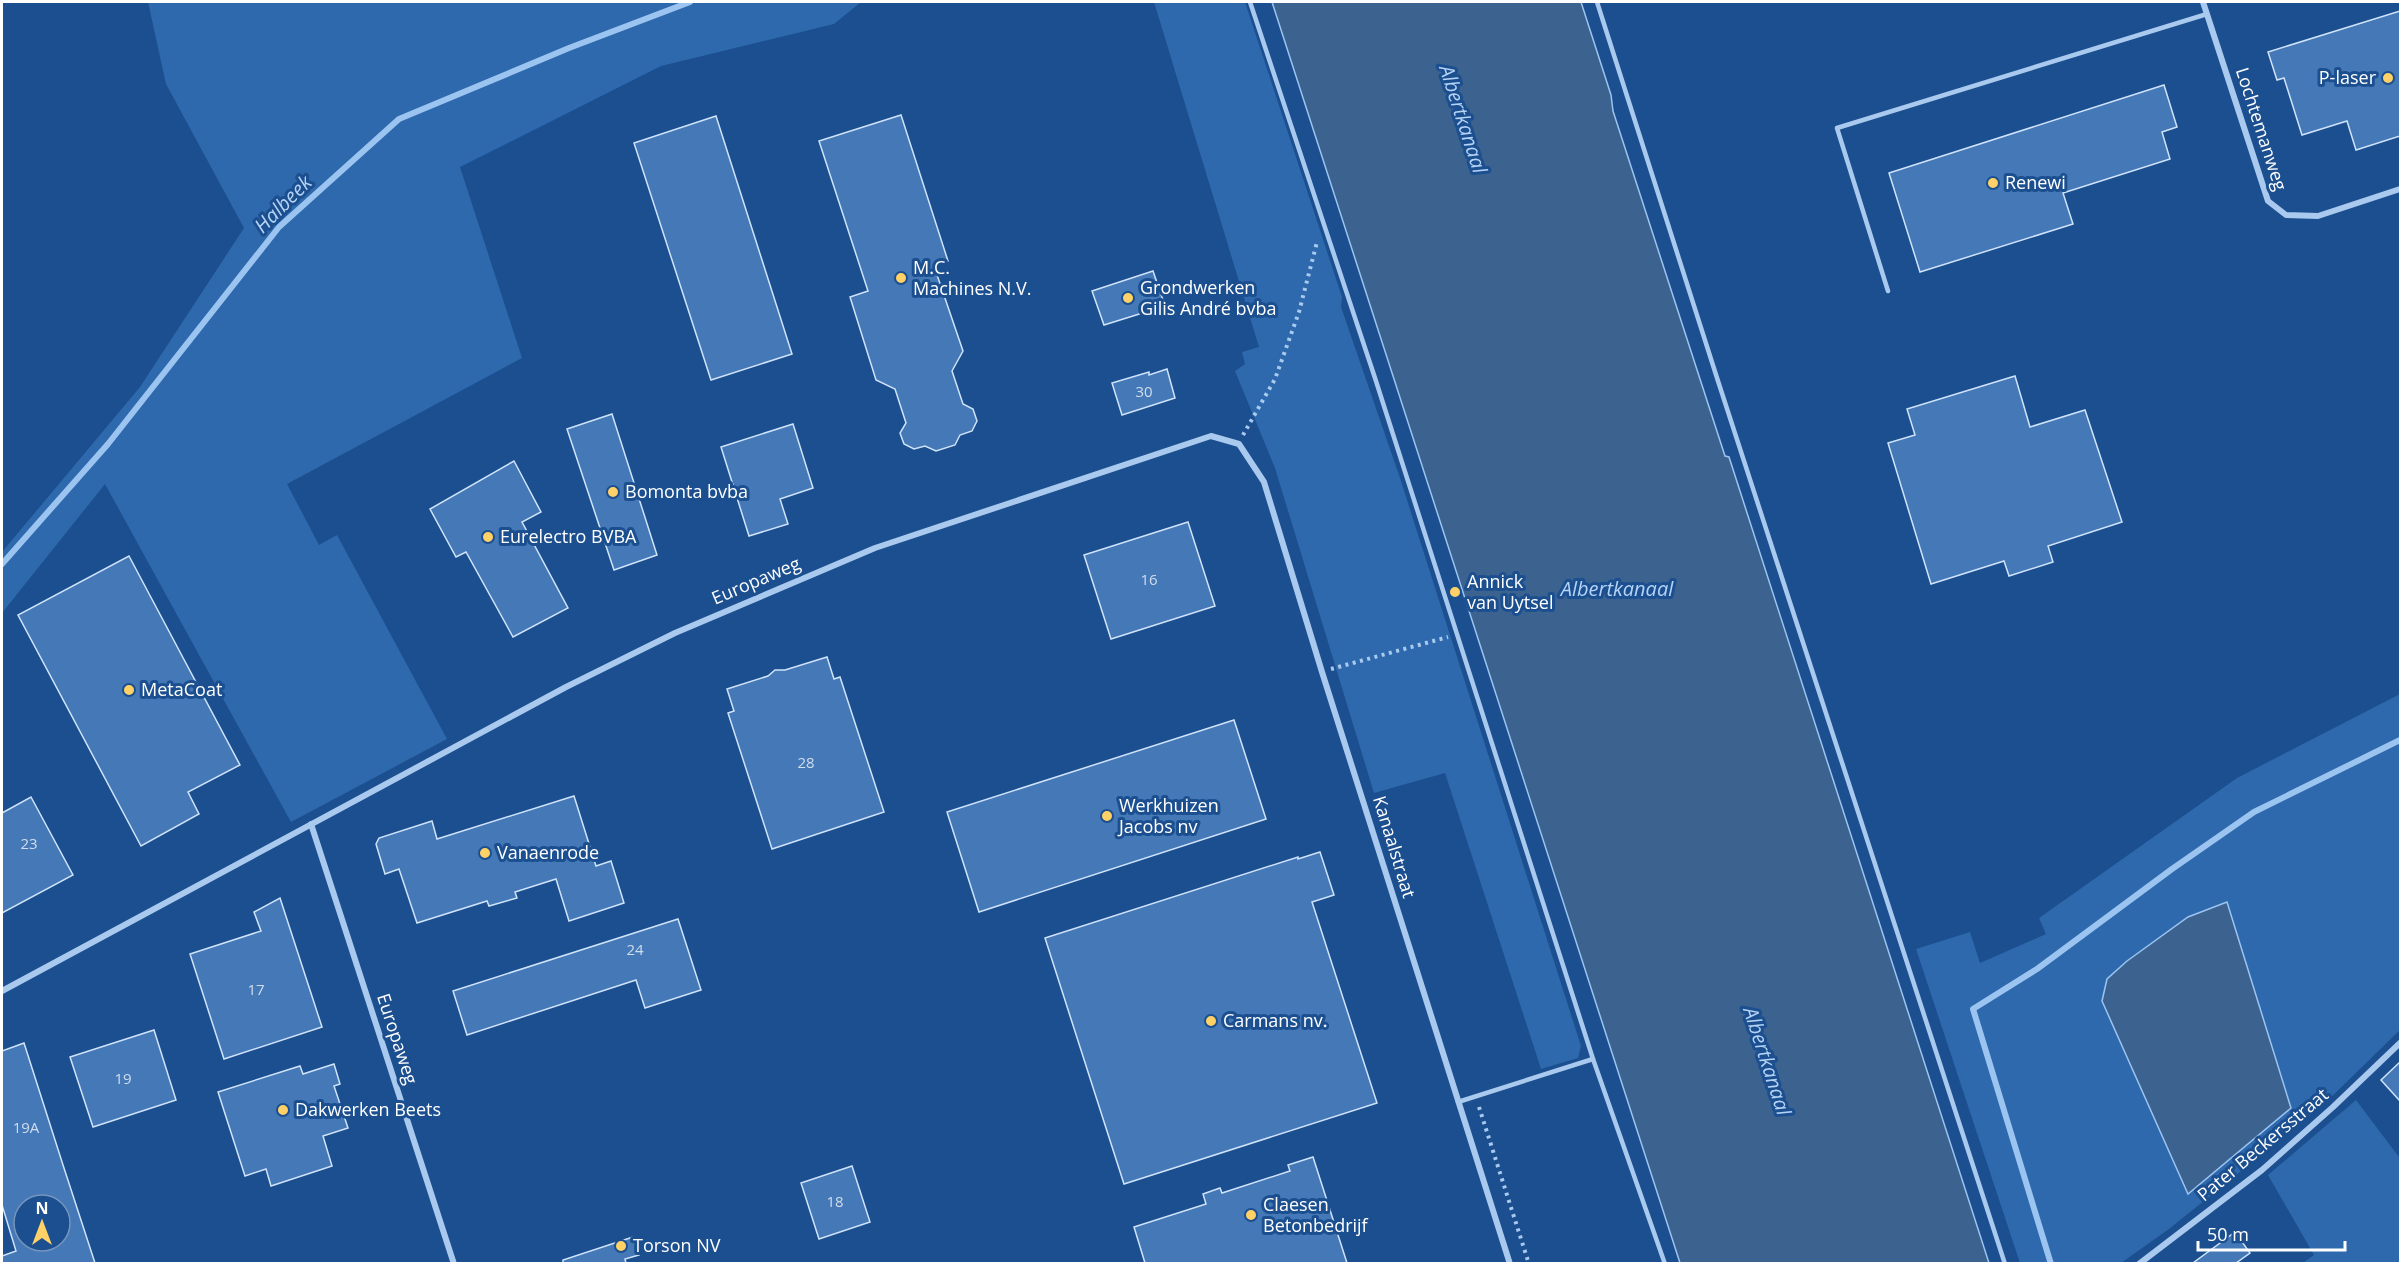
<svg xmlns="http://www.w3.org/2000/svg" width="2402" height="1265" font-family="'Open Sans',sans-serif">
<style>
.green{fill:#2e69ad}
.water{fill:#3c6290;stroke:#9cc4f0;stroke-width:1.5}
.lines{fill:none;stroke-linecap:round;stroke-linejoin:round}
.stream{stroke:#9cc4f0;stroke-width:6}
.building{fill:#4478b7;stroke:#cfe3fa;stroke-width:1.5;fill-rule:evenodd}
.path{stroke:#a9c9ee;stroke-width:4;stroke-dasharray:3 4.5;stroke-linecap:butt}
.service{stroke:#a9c9ee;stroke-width:4.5}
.minor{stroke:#a9c9ee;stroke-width:6}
.poi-dot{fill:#ffd166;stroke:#1b4f8f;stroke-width:2}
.labels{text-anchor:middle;stroke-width:6;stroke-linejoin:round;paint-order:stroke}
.number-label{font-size:15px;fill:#d0dded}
.poi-label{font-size:18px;fill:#fff;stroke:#1b4f8f;text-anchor:start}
.street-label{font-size:18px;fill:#fff;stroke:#1b4f8f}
.water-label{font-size:20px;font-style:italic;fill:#b5d3f5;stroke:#1b4f8f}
</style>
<rect width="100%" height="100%" fill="#1b4f8f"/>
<g class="green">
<path d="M148 2H861L834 24 661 66 460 167 522 358 287 484 319 545 337 535 447 739 291 822 105 484 2 613V552L140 387 244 228 166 84Z"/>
<path d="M1154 2H1245L1342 297 1341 307 1400 478 1581 1046 1578 1058 1541 1069 1445 773 1374 793 1275 468 1235 371 1245 364 1242 352 1259 347Z"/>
<path d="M2400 694V1030L2323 1105 2169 1229 2121 1263H2020L1916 949 1970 932 1980 963 2046 934 2039 918 2237 778Z"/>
<path d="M2356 1100 2399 1157 2400 1156V1263H2303L2314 1255 2268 1175Z"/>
</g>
<g class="water">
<path d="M1272 2H1581L1611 95 1613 111 1725 456 1729 457 1989 1263H1680Z"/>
<path d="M2227 902 2291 1108 2188 1194 2102 1001 2107 979 2127 961 2188 917Z"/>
</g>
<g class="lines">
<g class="stream">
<path d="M2 564 108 444 279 227 399 119 569 48 690 2"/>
<path d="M2051 1264 1973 1009 2037 969 2172 869 2254 812 2400 740"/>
</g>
</g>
<g class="building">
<path d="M2400 11V136L2356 150 2347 121 2302 135 2284 78 2277 80 2268 52Z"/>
<path d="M2164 85 2177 127 2162 132 2170 159 2063 193 2073 224 1920 272 1889 173Z"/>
<path d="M901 115 948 261 934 266 963 351 952 371 963 404 973 409 977 421 972 431 960 435 955 445 936 451 925 446 914 449 904 444 900 433 906 423 895 389 876 380 850 297 868 291 819 141Z"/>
<path d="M716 116 792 354 711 380 634 143Z"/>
<path d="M1153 271 1165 306 1104 325 1092 291Z"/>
<path d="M1167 369 1175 398 1122 415 1112 383 1149 372V375Z"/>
<path d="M2015 376 2030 427 2085 410 2122 522 2048 546 2053 562 2009 576 2004 561 1931 584 1888 443 1915 435 1907 409Z"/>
<path d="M612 414 657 555 614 570 567 429Z"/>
<path d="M793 424 813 488 780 499 788 524 749 536 721 447Z"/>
<path d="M514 461 541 512 522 522 568 608 513 637 466 552 456 557 430 509Z"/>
<path d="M1188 522 1215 606 1111 639 1084 555Z"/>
<path d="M129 556 240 765 188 792 199 814 141 846 18 615Z"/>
<path d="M827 657 834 679 840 677 884 812 772 849 728 713 734 711 727 689 768 676 775 670H785Z"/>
<path d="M1234 720 1266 819 979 912 947 812Z"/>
<path d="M574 796 596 866 611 861 624 903 569 921 556 879 515 892 517 898 489 906 487 901 417 923 399 869 385 874 376 844 379 838 432 821 437 839Z"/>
<path d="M31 797 73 875 2 913V813Z"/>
<path d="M1320 852 1334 895 1312 902 1377 1103 1124 1184 1045 938 1298 857V859Z"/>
<path d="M280 898 322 1027 224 1059 190 954 261 931 254 912Z"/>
<path d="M678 919 701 990 645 1008 636 980 467 1035 453 991Z"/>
<path d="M154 1030 176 1100 93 1127 70 1057Z"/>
<path d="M24 1043 63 1165 95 1263H2V1256L16 1251 2 1205V1051ZM24 1205H60V1241H24Z"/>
<path d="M2400 1062V1101L2381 1080Z"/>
<path d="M334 1064 340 1084 334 1086 348 1128 323 1136 332 1166 271 1186 266 1169 245 1176 218 1092 300 1066 303 1074Z"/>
<path d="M1313 1157 1347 1263H1145L1134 1227 1206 1204 1203 1194 1220 1188 1222 1193 1290 1171 1288 1165Z"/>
<path d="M852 1166 870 1222 819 1239 801 1183Z"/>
<path d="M2235 1232 2250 1253 2236 1263H2193Z"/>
<path d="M633 1237 639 1255 625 1259 626 1263H563V1260Z"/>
</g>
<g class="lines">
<g class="path">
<path d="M1243 435 1275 379 1299 312 1317 242"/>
<path d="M1331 669 1448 637"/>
<path d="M1479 1107 1529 1264"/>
</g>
<g class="service">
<path d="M1250 2 1375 378 1593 1059 1458 1102"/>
<path d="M1597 2 1718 381 2005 1264"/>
<path d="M1888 291 1837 128 2207 14"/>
<path d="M1593 1059 1665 1264"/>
</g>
<g class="minor">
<path d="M2203 2 2268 201 2286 215 2318 216 2400 189"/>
<path d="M311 824 454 1264"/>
<path d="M2 991 566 687 675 633 875 548 1211 436 1239 444 1264 482 1322 672 1510 1264"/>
<path d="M2139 1264 2262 1170 2333 1107 2400 1043"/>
</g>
</g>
<g class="poi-dot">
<circle cx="2388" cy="78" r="6"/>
<circle cx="1993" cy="183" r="6"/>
<circle cx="901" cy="278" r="6"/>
<circle cx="1128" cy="298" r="6"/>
<circle cx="613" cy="492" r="6"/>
<circle cx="488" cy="537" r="6"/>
<circle cx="1455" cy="592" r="6"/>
<circle cx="129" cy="690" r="6"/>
<circle cx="1107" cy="816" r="6"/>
<circle cx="485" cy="853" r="6"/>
<circle cx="1211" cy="1021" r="6"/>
<circle cx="283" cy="1110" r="6"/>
<circle cx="1251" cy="1215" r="6"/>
<circle cx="621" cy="1246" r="6"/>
</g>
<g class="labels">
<g class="number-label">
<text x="1144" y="397">30</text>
<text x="1149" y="585">16</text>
<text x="806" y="768">28</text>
<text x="29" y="849">23</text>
<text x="635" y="955">24</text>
<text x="256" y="995">17</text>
<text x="123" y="1084">19</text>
<text x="26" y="1133">19A</text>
<text x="835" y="1207">18</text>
</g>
<g class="poi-label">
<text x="2376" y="84" text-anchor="end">P-laser</text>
<text x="2005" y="189">Renewi</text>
<text x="913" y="274">M.C.<tspan x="913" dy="21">Machines N.V.</tspan></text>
<text x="1140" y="294">Grondwerken<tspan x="1140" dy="21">Gilis André bvba</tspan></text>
<text x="625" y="498">Bomonta bvba</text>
<text x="500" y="543">Eurelectro BVBA</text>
<text x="1467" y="588">Annick<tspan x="1467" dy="21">van Uytsel</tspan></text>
<text x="141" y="696">MetaCoat</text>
<text x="1119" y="812">Werkhuizen<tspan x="1119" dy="21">Jacobs nv</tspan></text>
<text x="497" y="859">Vanaenrode</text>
<text x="1223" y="1027">Carmans nv.</text>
<text x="295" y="1116">Dakwerken Beets</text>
<text x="1263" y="1211">Claesen<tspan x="1263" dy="21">Betonbedrijf</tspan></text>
<text x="633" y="1252">Torson NV</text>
</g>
<g class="street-label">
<text transform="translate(2261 129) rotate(72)" y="6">Lochtemanweg</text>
<text transform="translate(756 581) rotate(-23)" y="6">Europaweg</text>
<text transform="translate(1394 847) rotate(73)" y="6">Kanaalstraat</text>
<text transform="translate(397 1039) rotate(72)" y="6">Europaweg</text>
<text transform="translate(2263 1145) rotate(-40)" y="6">Pater Beckersstraat</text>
</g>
<g class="water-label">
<text transform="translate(1463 119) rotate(72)" y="7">Albertkanaal</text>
<text transform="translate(283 204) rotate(-45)" y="7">Halbeek</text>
<text x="1617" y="596">Albertkanaal</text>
<text transform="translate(1767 1061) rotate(72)" y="7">Albertkanaal</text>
</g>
</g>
<rect width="2402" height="1265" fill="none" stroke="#ffffff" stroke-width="6"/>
<g transform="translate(42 1223)"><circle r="28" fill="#1b4f8f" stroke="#7695bc" stroke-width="1.5"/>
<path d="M0-4.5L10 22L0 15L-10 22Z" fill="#ffd166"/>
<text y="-9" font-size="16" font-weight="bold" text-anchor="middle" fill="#ffffff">N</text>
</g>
<path d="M2198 1241v9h147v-9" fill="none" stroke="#ffffff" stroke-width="3"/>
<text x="2207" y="1241" font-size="18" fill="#ffffff" stroke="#1b4f8f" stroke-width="4.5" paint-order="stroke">50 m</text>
</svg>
